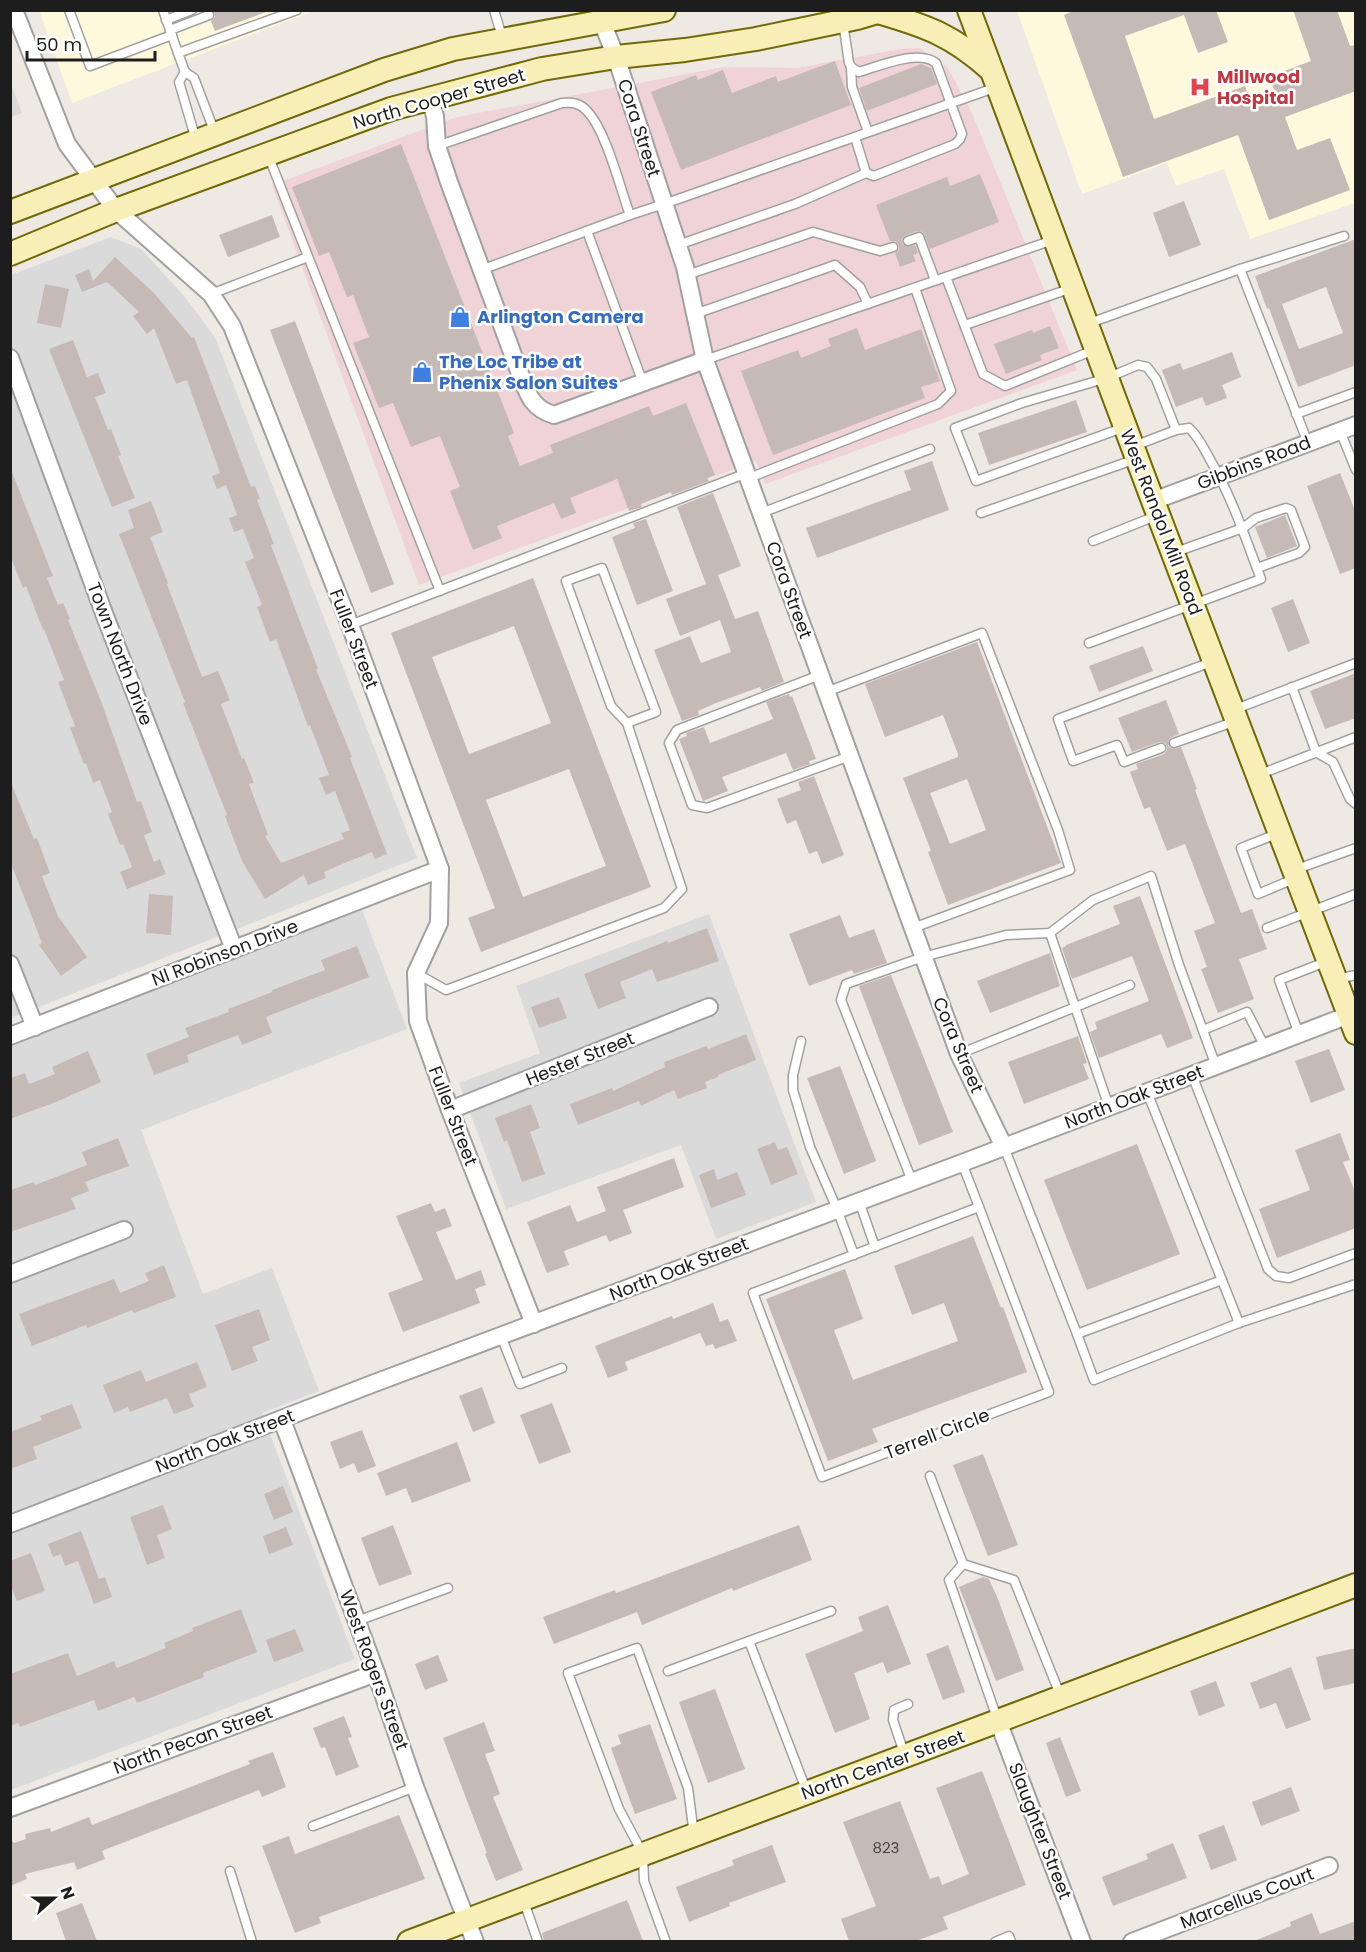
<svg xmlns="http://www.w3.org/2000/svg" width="1366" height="1952" font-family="Poppins,sans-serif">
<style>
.residential{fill:#dbdada}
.commercial{fill:#efd3d7}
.education{fill:#fef8dc}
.building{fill:#c6bab7;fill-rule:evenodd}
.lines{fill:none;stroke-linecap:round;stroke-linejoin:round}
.service-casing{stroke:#a1a1a1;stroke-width:11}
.minor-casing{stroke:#a1a1a1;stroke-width:20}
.secondary-casing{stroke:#716907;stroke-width:26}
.service{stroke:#fff;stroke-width:8}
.minor{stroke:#fff;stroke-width:16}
.secondary{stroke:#f8efb8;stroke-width:22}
.labels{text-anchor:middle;stroke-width:5;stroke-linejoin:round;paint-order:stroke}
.number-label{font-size:15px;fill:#474444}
.health-label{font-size:18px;font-weight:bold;fill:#be3a42;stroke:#fff;text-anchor:start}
.street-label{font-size:18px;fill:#1d1d1d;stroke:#fff}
.shop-label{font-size:18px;font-weight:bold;fill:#366cbe;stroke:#fff;text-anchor:start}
</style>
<rect width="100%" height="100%" fill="#eee9e3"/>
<g class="residential">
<path d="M10 81 22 113 11 117H10Z"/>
<path d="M111 237 141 249 185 297 215 337 417 858 11 1018V275Z"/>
<path d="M362 910 407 1029 141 1130 203 1294 272 1268 319 1391 262 1413 355 1659 11 1790V1042Z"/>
<path d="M709 914 816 1202 716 1239 681 1145 506 1209 459 1083 540 1053 516 986Z"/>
</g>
<path class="commercial" d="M920 48 948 68 972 113 1077 370 765 484 756 461 419 585 272 185 457 117 724 67 797 68 900 49Z"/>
<g class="education">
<path d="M39 10 314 11 72 103Z"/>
<path d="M1017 11H1355V203L1250 239 1224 169 1176 186 1167 163 1082 194Z"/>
</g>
<g class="building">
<path d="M213 10H266V12L215 31 211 21 215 17Z"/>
<path d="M1075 10H1216L1228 42 1198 53 1184 15 1125 36 1154 119 1245 86 1250 101 1275 92 1269 77 1311 61 1293 10H1337L1350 46 1356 45V91L1285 117 1297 150 1330 138 1350 190 1269 220 1238 135 1123 177 1064 15Z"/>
<path d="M835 61 851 105 681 170 651 92 696 75 698 80 723 70 732 93 776 76 778 82Z"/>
<path d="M921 64 931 68 937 84 867 111 859 88Z"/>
<path d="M401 144 514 433 508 436 520 466 553 453 550 445 649 406 653 416 686 403 715 475 707 478 709 481 672 495 671 492 641 504 642 507 629 511 617 479 570 498 576 513 561 519 554 503 497 526 502 538 473 550 450 491 460 487 440 436 411 447 393 403 379 408 353 343 369 337 353 295 347 297 329 252 319 256 292 187Z"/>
<path d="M980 174 999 222 930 249 923 232 917 231 906 235 902 239V244L907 247 915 245 918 253 913 255 916 261 900 267 895 253 899 249V245L895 241H890L876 205 947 177 950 186Z"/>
<path d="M1184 201 1201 245 1169 257 1153 213Z"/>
<path d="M272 215 280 237 228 257 219 235Z"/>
<path d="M1356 239V365L1298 387 1269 308 1267 309 1255 276ZM1326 287 1343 333 1299 349 1282 304Z"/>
<path d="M115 257 154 293 192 338 194 337 251 487 255 486 260 499 257 500 274 544 271 545 318 669H316L352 757 350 758 387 854 375 859 372 852 342 864 324 872 326 878 308 885 304 875 265 899 242 861 225 816 227 815 183 703 185 702 119 534 134 528 128 510 151 501 163 532 150 537 168 583 167 584 202 677 218 671 230 700 221 704 242 759 244 758 254 783 249 784 268 835 265 836 281 863 344 839 341 833 350 830 335 791 326 795 319 778 329 775 310 725 308 726 276 639 270 642 257 607 262 605 245 562 254 558 243 529 234 532 229 518 237 515 226 485 217 489 212 476 220 473 187 380 176 384 154 328 147 334 133 316 139 312 107 282 82 292 75 275 89 269 93 281Z"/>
<path d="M45 284 69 289 61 328 37 323Z"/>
<path d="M295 321 394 584 371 593 270 330Z"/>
<path d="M1050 326 1059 348 1040 355 1042 360 1006 374 994 344 1032 330 1033 333Z"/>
<path d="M857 328 865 350 921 329 940 381 921 387 925 398 773 455 741 371 798 350 801 358 831 346 828 339Z"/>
<path d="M73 340 87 377 98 373 106 393 95 397 108 430 111 429 121 455 118 456 135 498 112 507 49 349Z"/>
<path d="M1232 352 1241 377 1222 385 1227 398 1206 406 1202 397 1176 407 1162 370 1180 363 1183 370Z"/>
<path d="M1076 400 1087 432 989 465 978 433Z"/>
<path d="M932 461 949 510 817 558 806 528 911 490 904 471Z"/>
<path d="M12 472 53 576 47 578 58 605 63 603 70 619 68 620 102 704 137 802 141 801 152 832 144 835 154 862 160 859 166 874 127 889 120 872 132 867 123 844 120 845 108 814 112 812 100 780 93 783 86 763 84 764 70 728 75 726 58 682 64 680 44 629 43 630 26 586 23 588 10 555Z"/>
<path d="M1340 473 1356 513V568L1340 574 1307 486Z"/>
<path d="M713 493 741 566 718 575 735 619 758 611 784 682 762 691 760 687 716 703 698 711 699 715 682 721 654 650 690 636 701 663 731 652 720 620 680 636 666 599 706 584 677 507Z"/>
<path d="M1285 515 1297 546 1267 558 1255 527Z"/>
<path d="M646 519 673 591 637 605 612 537 635 528 633 523Z"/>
<path d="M533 578 651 887 481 952 468 918 495 908 391 633ZM514 626 551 723 469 754 432 657ZM569 769 606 866 523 897 486 800Z"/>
<path d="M1293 599 1310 643 1288 652 1271 608Z"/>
<path d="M977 642 1061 863 948 905 928 852 931 851 903 778 958 757V754L943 715 885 737 865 684ZM967 779 986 830 950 844 930 793Z"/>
<path d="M1143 646 1153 671 1099 692 1089 666Z"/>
<path d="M1356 673V718L1325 729 1310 691Z"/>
<path d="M789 694 790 697 792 696 816 759 809 761 810 764 793 770 786 753 722 777 728 791 703 801 679 739 687 736 686 733 704 727 710 743 773 719 766 702Z"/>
<path d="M1166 700 1179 734 1170 738 1168 746 1173 749 1181 747 1197 789 1195 790 1211 834 1241 913 1252 909 1267 949 1239 959 1254 999 1218 1013 1201 969 1207 967 1194 931 1215 923 1185 844 1167 851 1150 807 1144 809 1130 772 1138 769 1136 764 1164 754 1167 750V746L1165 743 1159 742 1132 752 1118 718Z"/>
<path d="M814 776 844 855 822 864 817 851 809 854 796 820 787 824 777 799 801 790 798 782Z"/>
<path d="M10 780 34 839 37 838 50 873 42 876 58 916 87 957 61 976 39 945 42 943 10 861Z"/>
<path d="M149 894 173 896 171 935 146 933Z"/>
<path d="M1140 896 1193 1038 1167 1048 1161 1034 1099 1058 1090 1032 1097 1029 1095 1022 1149 1001 1132 956 1072 979 1062 948 1066 946V945L1120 924 1113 906Z"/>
<path d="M840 915 849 938 874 929 887 963 854 974 852 970 809 986 789 934Z"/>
<path d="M707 928 719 961 657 982 652 969 620 982 626 998 598 1009 584 974 667 941 668 943Z"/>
<path d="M357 946 369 977 266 1017 272 1033 242 1045 238 1035 187 1055 189 1062 154 1075 146 1054 189 1037 185 1028 229 1012 228 1009 272 992V990L325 970 321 960Z"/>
<path d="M1050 953 1060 986 990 1013 977 981Z"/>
<path d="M891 975 953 1132 919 1145 859 986Z"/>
<path d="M559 997 567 1018 539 1028 531 1007Z"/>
<path d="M746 1034 756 1060 718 1075V1077L705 1082 707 1088 678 1099 674 1090 641 1106 639 1101 578 1125 570 1104 612 1088 613 1091 665 1067 664 1062 707 1046 708 1049Z"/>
<path d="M1078 1036 1087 1063 1083 1064 1089 1079 1024 1104 1008 1062Z"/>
<path d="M1329 1049 1345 1090 1311 1103 1295 1061Z"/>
<path d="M88 1051 101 1082 56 1102 10 1119V1078L25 1073 29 1084 55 1074 52 1067Z"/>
<path d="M840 1066 876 1161 844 1174 807 1078Z"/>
<path d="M531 1104 540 1128 530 1132 545 1174 522 1182 507 1140 504 1142 495 1118Z"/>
<path d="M1340 1133 1350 1160 1343 1162 1356 1194V1228L1277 1258 1259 1209 1310 1190 1295 1150Z"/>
<path d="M118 1138 129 1166 85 1182 89 1191 71 1198 76 1209 10 1232V1190L34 1182 35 1185 87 1165 82 1152Z"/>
<path d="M775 1142 778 1150 787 1147 798 1174 771 1185 757 1149Z"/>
<path d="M1137 1144 1180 1254 1087 1290 1044 1180Z"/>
<path d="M674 1158 684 1187 623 1210 632 1233 609 1242 606 1235 564 1251 569 1265 547 1273 527 1222 570 1205 577 1222 606 1211 597 1187Z"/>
<path d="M714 1169 717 1180 737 1172 746 1195 711 1208 699 1175Z"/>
<path d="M431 1203 435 1212 445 1208 452 1226 436 1232 456 1280 481 1270 486 1285 475 1289 480 1303 403 1332 388 1293 423 1280 396 1216Z"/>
<path d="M973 1236 1001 1308 1003 1307 1027 1372 872 1429 878 1442 828 1461 766 1299 845 1269 863 1319 834 1330 853 1380 958 1341 944 1303 912 1315 894 1266Z"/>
<path d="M164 1265 176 1297 134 1313 132 1310 87 1328 86 1325 32 1346 19 1314 114 1279 120 1293 149 1281 145 1273Z"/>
<path d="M713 1303 720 1322 728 1319 737 1341 715 1349 713 1344 706 1346 700 1333 625 1362 628 1370 608 1378 595 1346 672 1316 673 1319Z"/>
<path d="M259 1309 270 1340 252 1347 258 1361 232 1371 215 1325Z"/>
<path d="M197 1362 207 1387 189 1394 194 1407 174 1414 167 1398 130 1412 128 1407 114 1413 103 1385 141 1370 146 1382Z"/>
<path d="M482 1387 495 1423 473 1432 459 1396Z"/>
<path d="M552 1403 571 1452 539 1464 520 1415Z"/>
<path d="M72 1404 82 1428 33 1447 37 1459 10 1469V1432L42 1420 40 1416Z"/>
<path d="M362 1430 376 1466 358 1473 354 1463 340 1469 330 1442Z"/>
<path d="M457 1442 471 1481 412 1503 406 1488 386 1496 377 1473Z"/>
<path d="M983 1454 1018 1545 988 1556 953 1465Z"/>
<path d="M283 1486 293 1512 274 1520 264 1494Z"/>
<path d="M163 1505 172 1529 157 1535 165 1558 147 1565 130 1517Z"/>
<path d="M393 1525 412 1574 379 1586 361 1538Z"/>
<path d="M799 1525 812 1560 733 1591 732 1588 642 1625 637 1612 554 1644 543 1617 615 1590 616 1593Z"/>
<path d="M286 1527 293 1545 269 1554 263 1536Z"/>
<path d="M81 1531 99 1579 105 1577 112 1597 94 1604 78 1561 65 1566 61 1554 53 1557 48 1544Z"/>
<path d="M31 1553 45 1591 17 1601 10 1584V1561Z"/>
<path d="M983 1577 989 1579 998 1599 1024 1670 996 1681 959 1587Z"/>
<path d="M888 1605 911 1664 887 1673 883 1662 854 1673 870 1719 835 1733 805 1654 863 1631 858 1617Z"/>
<path d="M241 1609 257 1652 203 1673 204 1677 137 1703 134 1697 98 1711 94 1700 20 1727 18 1723 10 1726V1674L68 1653 77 1676 114 1661 117 1668 166 1648 164 1643 193 1631 192 1628Z"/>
<path d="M295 1629 304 1651 274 1662 266 1640Z"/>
<path d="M948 1645 965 1692 943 1700 926 1654Z"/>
<path d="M1356 1648V1683L1324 1690 1316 1657Z"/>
<path d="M438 1655 448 1681 425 1690 415 1664Z"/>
<path d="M1291 1667 1311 1720 1286 1729 1276 1703 1260 1709 1250 1683Z"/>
<path d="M1216 1681 1225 1706 1199 1716 1190 1691Z"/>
<path d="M715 1689 745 1769 708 1783 679 1702Z"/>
<path d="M344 1716 352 1737 348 1738 359 1767 336 1776 325 1747 321 1748 313 1728Z"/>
<path d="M484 1722 495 1751 485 1754 500 1794 493 1797 523 1870 496 1881 485 1854 487 1853 443 1738Z"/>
<path d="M650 1724 677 1799 635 1814 611 1748 621 1744 618 1735Z"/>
<path d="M1060 1737 1081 1791 1066 1797 1046 1743Z"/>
<path d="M273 1752 286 1787 262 1797 259 1790 104 1850 102 1851 105 1859 77 1870 74 1862 25 1874 27 1879 10 1886V1839L14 1843 26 1839 25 1834 50 1828 51 1832 89 1817 92 1825 250 1764 248 1761Z"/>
<path d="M982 1771 1026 1885 943 1917 948 1929 916 1941H849L841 1919 876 1906 843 1822 900 1801 930 1879 939 1876 942 1885 969 1874 936 1788Z"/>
<path d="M1291 1787 1300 1811 1261 1826 1252 1802Z"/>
<path d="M399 1815 425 1879 319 1917 321 1923 295 1933 262 1846 289 1836 295 1854Z"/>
<path d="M1224 1825 1237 1860 1211 1870 1198 1835Z"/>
<path d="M1173 1843 1187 1878 1113 1906 1102 1877 1148 1859 1146 1854Z"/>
<path d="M772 1845 786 1882 729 1903 730 1906 689 1922 676 1887 734 1865 732 1860Z"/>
<path d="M627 1900 643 1941H544L542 1933Z"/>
<path d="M82 1903 97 1941H66L56 1913Z"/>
<path d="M1312 1913 1320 1934 1356 1921V1941H1254L1291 1926 1290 1922Z"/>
</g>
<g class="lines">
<defs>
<g id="service">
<path d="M69 10 90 66 172 35"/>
<path d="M163 10 178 53"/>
<path d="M494 10 503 40"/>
<path d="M166 20 192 10"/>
<path d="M170 30 209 15"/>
<path d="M851 67 852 87 868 132"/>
<path d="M185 72 179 82 196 140"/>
<path d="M215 133 194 78 185 72 178 53 297 10"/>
<path d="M855 137 866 173"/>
<path d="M437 146 562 103C572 102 580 103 587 111 606 130 620 188 630 215L664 204 997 87"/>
<path d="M268 155 440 591"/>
<path d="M587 231 643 383"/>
<path d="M908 241 919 237 935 280"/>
<path d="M678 245 795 204 866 173 874 176 955 144 960 139 962 134 936 63C919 49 879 66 859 72L851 67 849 63 843 22"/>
<path d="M1240 269 1308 443"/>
<path d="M481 270 630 215"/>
<path d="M687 275 813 232 880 251 893 247"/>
<path d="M946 277 983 374 1005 386 1094 350"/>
<path d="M211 294 308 257"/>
<path d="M695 314 835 265 860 287 868 304"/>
<path d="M1087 324 1240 269 1344 236"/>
<path d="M965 325 1072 288"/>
<path d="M705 360 1053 240"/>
<path d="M1296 414 1356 392"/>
<path d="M1340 431 1356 470"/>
<path d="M1134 446 1176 430"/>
<path d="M749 478 938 404 951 391 915 288"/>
<path d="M761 513 930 449"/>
<path d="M981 513 1136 459"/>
<path d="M1093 541 1158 515"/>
<path d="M1173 553 1243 528 1256 518 1286 508 1291 510 1305 547 1299 553 1257 568"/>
<path d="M350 625 747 473"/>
<path d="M1089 643 1261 579C1246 540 1233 500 1212 463 1205 451 1200 438 1189 428L1176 430 1156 379 1147 367 1138 365 1107 378 1022 403 955 428 976 481 1125 427"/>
<path d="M820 675 677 730 669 743 692 805 707 808 850 756"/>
<path d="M1292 687 1316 752 1333 762 1350 799 1356 804"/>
<path d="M826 692 982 633 1058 830 1070 870 913 928"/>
<path d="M1233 710 1356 663"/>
<path d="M1174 743 1236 721"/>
<path d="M1161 748 1124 762 1117 745 1073 761 1058 719 1214 661"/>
<path d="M1258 775 1356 737"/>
<path d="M1279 833 1241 848 1258 894 1296 878"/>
<path d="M1294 870 1356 848"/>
<path d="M1267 928 1356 894"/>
<path d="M1050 933 1109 1107"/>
<path d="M416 973 446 990 664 908 682 889 627 723 656 712 602 568 566 581 611 706 627 723"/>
<path d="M1336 979 1356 975"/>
<path d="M1203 1030 1247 1012 1265 1047"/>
<path d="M1299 1034 1279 980 1328 961"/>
<path d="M801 1041 793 1075V1090L810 1147 837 1209 854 1255"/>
<path d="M959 1054 1130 985"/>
<path d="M1192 1075 1268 1269 1276 1276 1289 1278 1356 1253"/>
<path d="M1147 1092 1239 1323 1356 1284"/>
<path d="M1004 1147 1077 1334 1222 1280"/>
<path d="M962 1163 979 1207"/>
<path d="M912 1181 841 1000 846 984 923 957 1006 935 1050 933 1093 900 1151 876 1179 965 1216 1066"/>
<path d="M859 1201 875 1247"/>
<path d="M979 1207 1049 1392 822 1477 753 1293Z"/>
<path d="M1077 1334 1094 1380 1239 1323"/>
<path d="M501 1336 520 1384 562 1368"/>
<path d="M930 1476 963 1564"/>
<path d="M357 1621 448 1588"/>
<path d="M668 1671 749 1641"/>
<path d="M998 1721 949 1580 963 1564 1014 1580 1061 1697"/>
<path d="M905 1756 893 1720 894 1710 908 1704"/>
<path d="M807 1792 749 1641 831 1611"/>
<path d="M313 1826 415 1787"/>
<path d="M230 1871 252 1942"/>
<path d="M523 1899 538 1942"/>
<path d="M666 1942 644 1881 643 1854 619 1809 568 1673 637 1648 688 1788 694 1835"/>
<path d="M995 1942 1009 1936 1011 1942"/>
</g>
<g id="minor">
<path d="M14 10 67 144 116 210 211 294 232 326 350 625 440 869 439 923 416 973 418 1021 450 1110 534 1324"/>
<path d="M602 22 616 57 685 267 705 360 959 1054 1004 1147"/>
<path d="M430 99 435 116 437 146 449 182 519 371C527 391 530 408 554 415L705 360"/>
<path d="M10 358 105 616 234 949"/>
<path d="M1153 501 1356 425"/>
<path d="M10 964 35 1027"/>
<path d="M10 1036 440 869"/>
<path d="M450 1110 709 1007"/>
<path d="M10 1274 124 1230"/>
<path d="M282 1420 376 1673 415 1787 475 1942"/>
<path d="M10 1524 372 1384 962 1163 1349 1015"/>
<path d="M998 1721 1082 1942"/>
<path d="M10 1808 376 1673"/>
<path d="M1132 1942 1329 1866"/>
</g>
<g id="secondary">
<path d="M969 10 1153 501 1356 1033"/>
<path d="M878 12C926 26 952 35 990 69"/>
<path d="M10 212 384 70 453 49 664 10"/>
<path d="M10 254 116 210 391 109 542 69 616 57 685 50 756 39 857 18 884 10"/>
<path d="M409 1942 998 1721 1356 1585"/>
</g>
</defs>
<use href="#service" class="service-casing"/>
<use href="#minor" class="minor-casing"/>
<use href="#secondary" class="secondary-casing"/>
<use href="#service" class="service"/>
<use href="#minor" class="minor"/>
<use href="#secondary" class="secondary"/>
</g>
<defs>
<symbol id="hospital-bare" viewBox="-9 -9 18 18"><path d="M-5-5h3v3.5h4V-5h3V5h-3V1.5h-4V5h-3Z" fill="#e0444e" stroke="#fff" stroke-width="2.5" paint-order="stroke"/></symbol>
<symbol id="shop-bare" viewBox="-9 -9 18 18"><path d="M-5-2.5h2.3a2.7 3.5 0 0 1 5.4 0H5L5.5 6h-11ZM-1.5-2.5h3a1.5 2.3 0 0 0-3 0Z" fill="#3f7fe0" stroke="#fff" stroke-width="2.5" paint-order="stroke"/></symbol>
</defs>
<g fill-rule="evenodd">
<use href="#hospital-bare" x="1185" y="72" width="30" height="30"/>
<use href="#shop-bare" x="445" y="302" width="30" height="30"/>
<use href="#shop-bare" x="407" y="357" width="30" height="30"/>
</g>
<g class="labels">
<g class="number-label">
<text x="886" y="1853">823</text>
</g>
<g class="health-label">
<text x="1217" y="83">Millwood<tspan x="1217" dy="21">Hospital</tspan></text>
</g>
<g class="street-label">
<text transform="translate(439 99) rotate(-16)" y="6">North Cooper Street</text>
<text transform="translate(639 128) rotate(72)" y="6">Cora Street</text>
<text transform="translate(1254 463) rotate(-21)" y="6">Gibbins Road</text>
<text transform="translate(1161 522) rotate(69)" y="6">West Randol Mill Road</text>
<text transform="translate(789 590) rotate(70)" y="6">Cora Street</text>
<text transform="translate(354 639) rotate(69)" y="6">Fuller Street</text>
<text transform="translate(120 654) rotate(69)" y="6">Town North Drive</text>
<text transform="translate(225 953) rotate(-21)" y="6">Nl Robinson Drive</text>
<text transform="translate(958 1045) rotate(67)" y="6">Cora Street</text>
<text transform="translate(580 1059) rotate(-22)" y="6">Hester Street</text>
<text transform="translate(1134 1097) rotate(-21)" y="6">North Oak Street</text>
<text transform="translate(453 1116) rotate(69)" y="6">Fuller Street</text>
<text transform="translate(679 1269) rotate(-21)" y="6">North Oak Street</text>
<text transform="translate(937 1434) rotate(-21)" y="6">Terrell Circle</text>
<text transform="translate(225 1441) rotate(-21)" y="6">North Oak Street</text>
<text transform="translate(374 1670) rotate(70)" y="6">West Rogers Street</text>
<text transform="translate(193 1740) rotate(-20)" y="6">North Pecan Street</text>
<text transform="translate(883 1765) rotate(-20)" y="6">North Center Street</text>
<text transform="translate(1040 1831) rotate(69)" y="6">Slaughter Street</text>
<text transform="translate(1247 1898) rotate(-21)" y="6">Marcellus Court</text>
</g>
<g class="shop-label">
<text x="477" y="323">Arlington Camera</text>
<text x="439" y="368">The Loc Tribe at<tspan x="439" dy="21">Phenix Salon Suites</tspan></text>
</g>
</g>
<rect width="1366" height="1952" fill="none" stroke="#1d1d1d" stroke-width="24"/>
<g transform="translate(54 1898) rotate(69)" stroke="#ffffff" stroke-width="4.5" paint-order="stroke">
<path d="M0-4.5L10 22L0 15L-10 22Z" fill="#1d1d1d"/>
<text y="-9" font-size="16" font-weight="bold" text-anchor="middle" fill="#1d1d1d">N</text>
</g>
<path d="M27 51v9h128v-9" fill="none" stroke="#1d1d1d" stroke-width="3"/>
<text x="36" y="51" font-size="18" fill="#1d1d1d" stroke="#ffffff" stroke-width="4.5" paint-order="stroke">50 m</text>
</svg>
